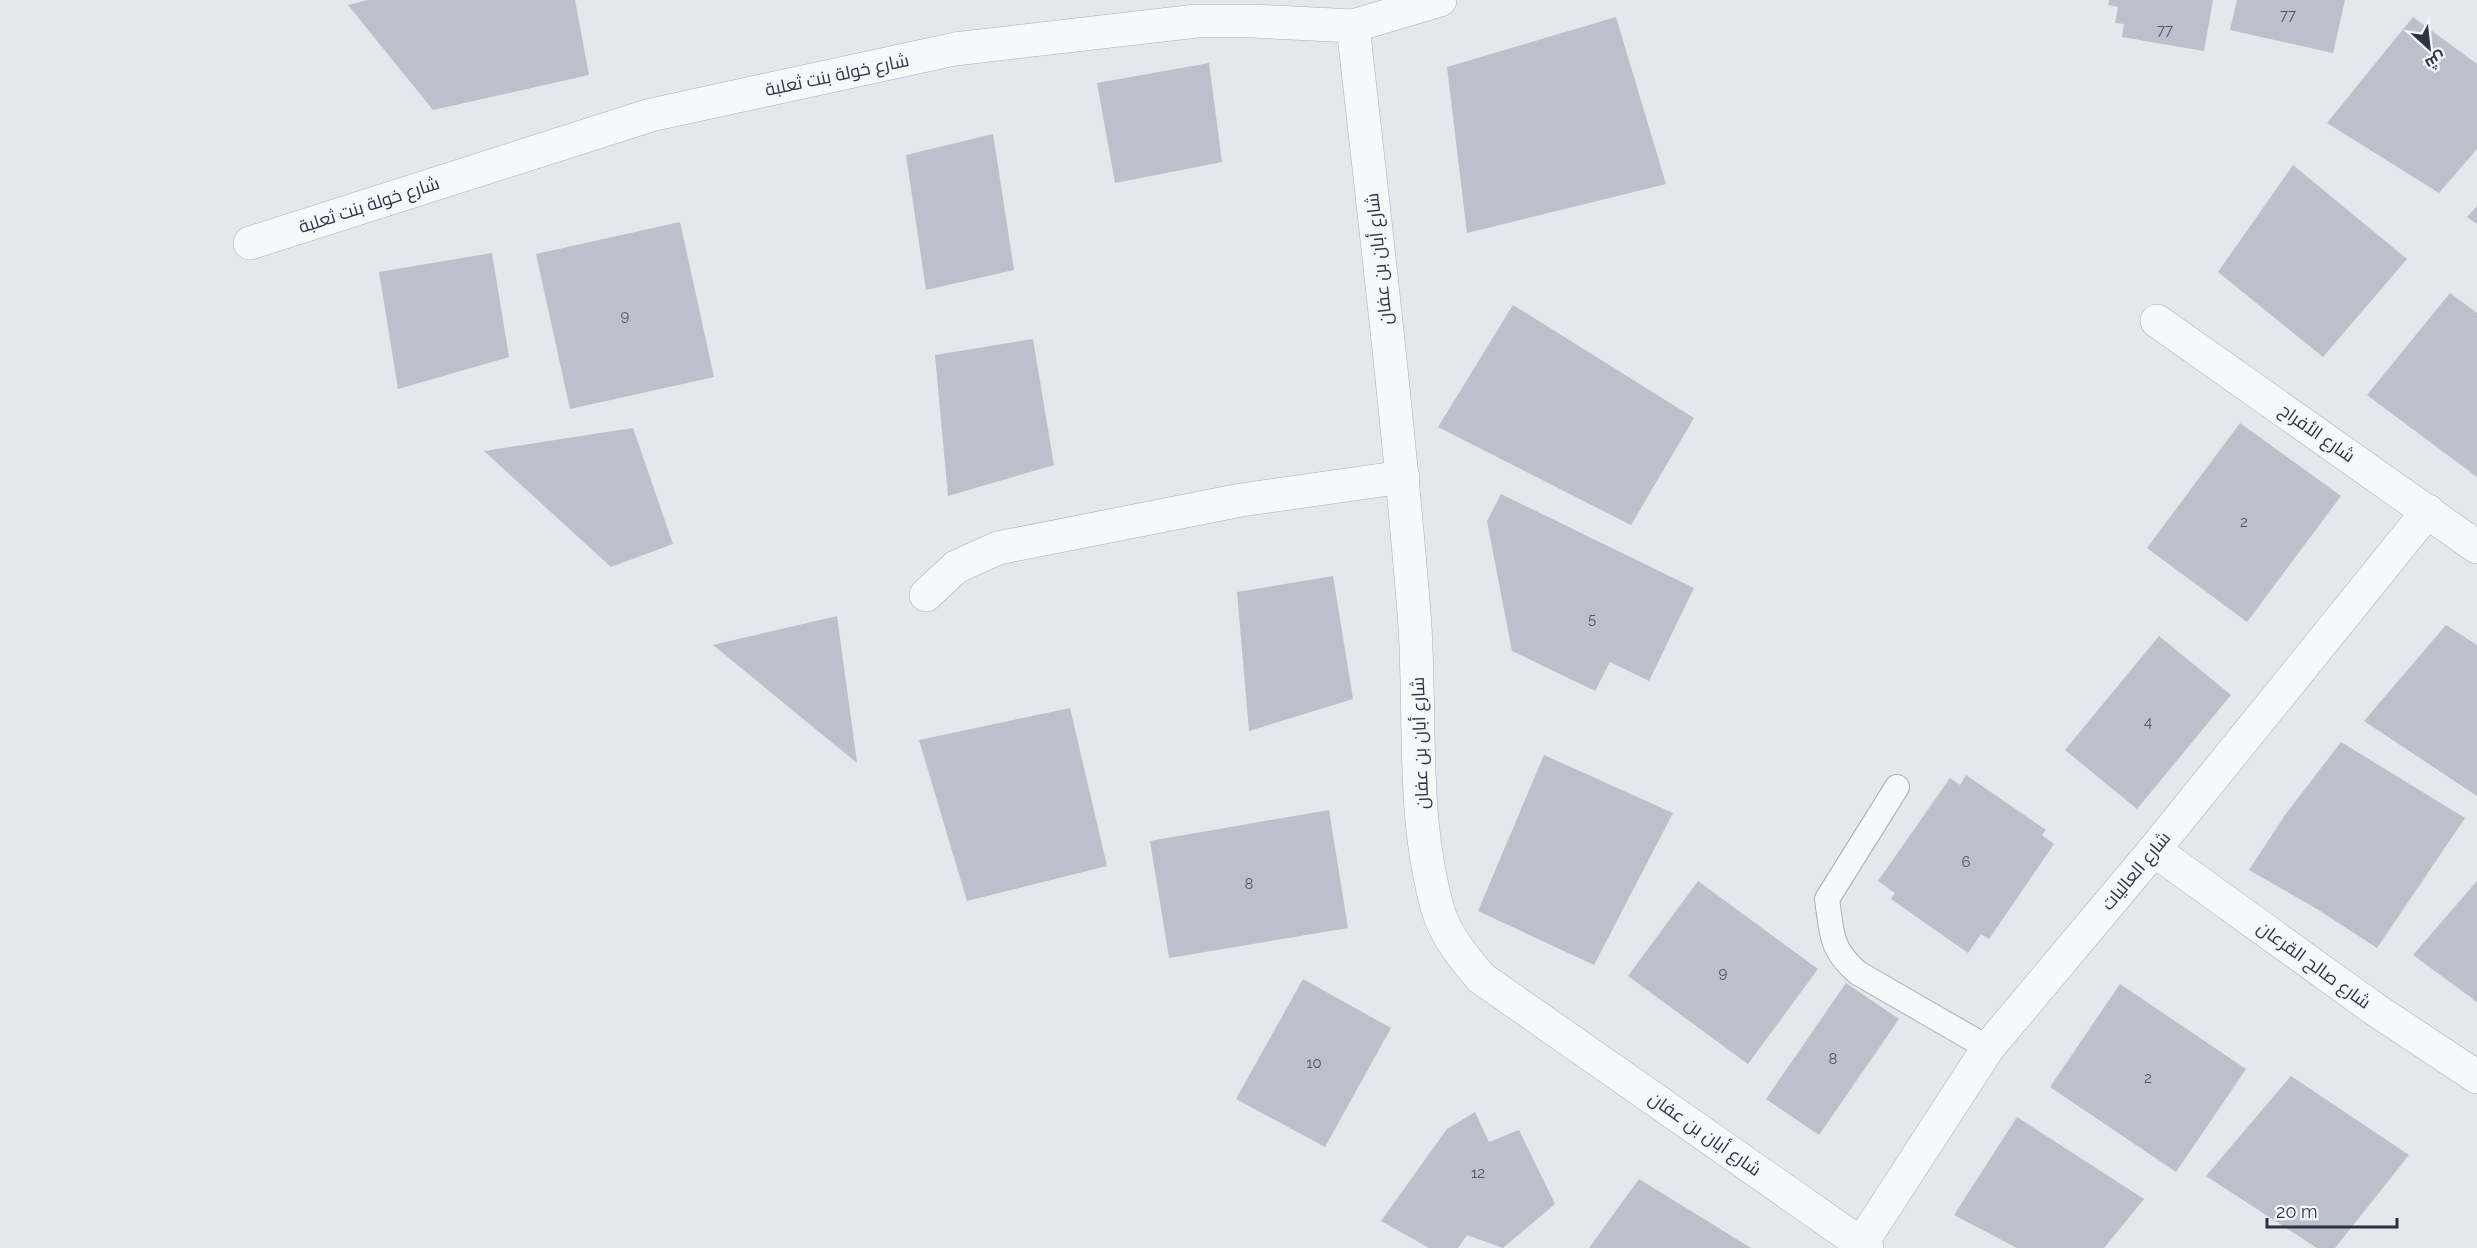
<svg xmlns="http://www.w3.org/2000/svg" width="2477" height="1248" font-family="Raleway,Cairo,sans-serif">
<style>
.building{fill:#bbc0ca}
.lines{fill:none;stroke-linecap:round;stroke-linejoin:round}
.service-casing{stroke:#a9aeb7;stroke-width:26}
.minor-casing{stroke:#a9aeb7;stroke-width:34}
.service{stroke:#f7f8fa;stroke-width:24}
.minor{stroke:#f7f8fa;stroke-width:33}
.labels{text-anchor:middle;stroke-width:4.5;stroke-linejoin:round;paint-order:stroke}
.number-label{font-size:15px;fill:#4f5766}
.street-label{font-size:18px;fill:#2b3445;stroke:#f4f6f9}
</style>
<rect width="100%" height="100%" fill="#e4e7ec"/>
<g class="building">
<path d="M367 0H575L589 75 433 110 348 5Z"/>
<path d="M2109 0H2213L2204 51 2122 37 2124 24 2115 23 2118 7 2108 5Z"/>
<path d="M2237 0H2345L2333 53 2230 30Z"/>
<path d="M1616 17 1666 184 1467 233 1447 67Z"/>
<path d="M2413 17 2477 64V149L2439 193 2327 123Z"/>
<path d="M1209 63 1222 162 1115 183 1097 83Z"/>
<path d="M993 134 1014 270 926 290 906 155Z"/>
<path d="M2293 165 2407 259 2323 357 2218 272Z"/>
<path d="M2477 206V224L2467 217Z"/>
<path d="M680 222 714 377 570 409 536 254Z"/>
<path d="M492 253 509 357 398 389 379 272Z"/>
<path d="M2450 293 2477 313V477L2367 395Z"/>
<path d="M1513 305 1694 418 1631 525 1438 427Z"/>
<path d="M1033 339 1054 465 948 496 935 355Z"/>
<path d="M2240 423 2341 496 2247 622 2147 548Z"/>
<path d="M633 428 673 544 611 567 484 451Z"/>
<path d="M1501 494 1694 588 1649 681 1610 662 1595 691 1512 651 1487 521Z"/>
<path d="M1333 576 1353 699 1249 731 1237 592Z"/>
<path d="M837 616 857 763 713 645Z"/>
<path d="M2446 625 2477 645V796L2364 721Z"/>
<path d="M2159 636 2231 695 2137 809 2065 750Z"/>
<path d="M1070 708 1107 866 967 901 919 740Z"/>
<path d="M2341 742 2465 818 2377 948 2317 909 2249 870 2285 815Z"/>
<path d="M1544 755 1673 813 1594 965 1478 911Z"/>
<path d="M1966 775 2046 830 2042 835 2054 844 1989 939 1981 934 1968 953 1891 899 1895 893 1878 881 1950 778 1960 785Z"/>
<path d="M1329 810 1348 928 1169 958 1150 841Z"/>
<path d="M1698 881 1818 969 1748 1064 1628 976Z"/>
<path d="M2477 881V1002L2413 955Z"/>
<path d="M1303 979 1391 1028 1325 1147 1236 1099Z"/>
<path d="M1846 983 1899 1019 1819 1135 1766 1099Z"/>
<path d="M2120 984 2246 1069 2176 1172 2050 1087Z"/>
<path d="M2291 1076 2409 1155 2335 1248H2317L2206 1176Z"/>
<path d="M1475 1112 1489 1142 1519 1130 1555 1204 1503 1248 1467 1235 1458 1248H1429L1381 1221 1447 1129Z"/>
<path d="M2017 1117 2144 1199 2104 1248H2017L1954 1215Z"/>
<path d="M1639 1179 1751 1248H1589Z"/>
</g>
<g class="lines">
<defs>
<path id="service" d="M1897 787 1827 899C1832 934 1830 949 1858 973L1988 1048"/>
<g id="minor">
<path d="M1353 26C1375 222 1398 417 1414 612 1422 711 1410 816 1439 913 1446 936 1465 959 1481 978L1867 1248"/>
<path d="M250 243 651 115 955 49 1197 21H1252L1353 26 1440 0"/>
<path d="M2157 321 2477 547"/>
<path d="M926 595 956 567 998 548 1241 500 1403 477"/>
<path d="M2154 850 2373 1008 2477 1077"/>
<path d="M1861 1244 1988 1048 2154 850 2428 511"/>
</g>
</defs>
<use href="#service" class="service-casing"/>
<use href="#minor" class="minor-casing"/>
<use href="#service" class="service"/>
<use href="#minor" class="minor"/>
</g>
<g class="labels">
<g class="number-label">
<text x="2288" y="20">77</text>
<text x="2165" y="35">77</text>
<text x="625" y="321">9</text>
<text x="2244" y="527">2</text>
<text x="1592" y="624">5</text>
<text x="2148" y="727">4</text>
<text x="1966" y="867">6</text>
<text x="1249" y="889">8</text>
<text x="1723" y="978">9</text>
<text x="1833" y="1064">8</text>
<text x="1314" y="1068">10</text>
<text x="2148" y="1083">2</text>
<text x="1478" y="1178">12</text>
</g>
<g class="street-label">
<text transform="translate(837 75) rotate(-12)" y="6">شارع خولة بنت ثعلبة</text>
<text transform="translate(369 205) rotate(-18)" y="6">شارع خولة بنت ثعلبة</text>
<text transform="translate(1379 259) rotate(-96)" y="6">شارع أبان بن عفان</text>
<text transform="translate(2317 433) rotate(35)" y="6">شارع الأفراح</text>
<text transform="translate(1420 743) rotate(-92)" y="6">شارع أبان بن عفان</text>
<text transform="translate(2136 871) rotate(-50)" y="6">شارع العاليات</text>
<text transform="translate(2314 965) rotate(36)" y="6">شارع صالح القرعان</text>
<text transform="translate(1705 1134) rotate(35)" y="6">شارع أبان بن عفان</text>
</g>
</g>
<g transform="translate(2429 48) rotate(153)" stroke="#f4f6f9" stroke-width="4.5" paint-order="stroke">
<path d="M0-4.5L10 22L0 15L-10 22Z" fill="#2b3445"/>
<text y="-9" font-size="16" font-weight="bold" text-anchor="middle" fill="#2b3445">ش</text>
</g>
<path d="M2267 1218v9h130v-9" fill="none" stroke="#2b3445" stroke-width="3"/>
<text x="2276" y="1218" font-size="18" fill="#2b3445" stroke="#f4f6f9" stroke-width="4.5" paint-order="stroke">20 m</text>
</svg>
